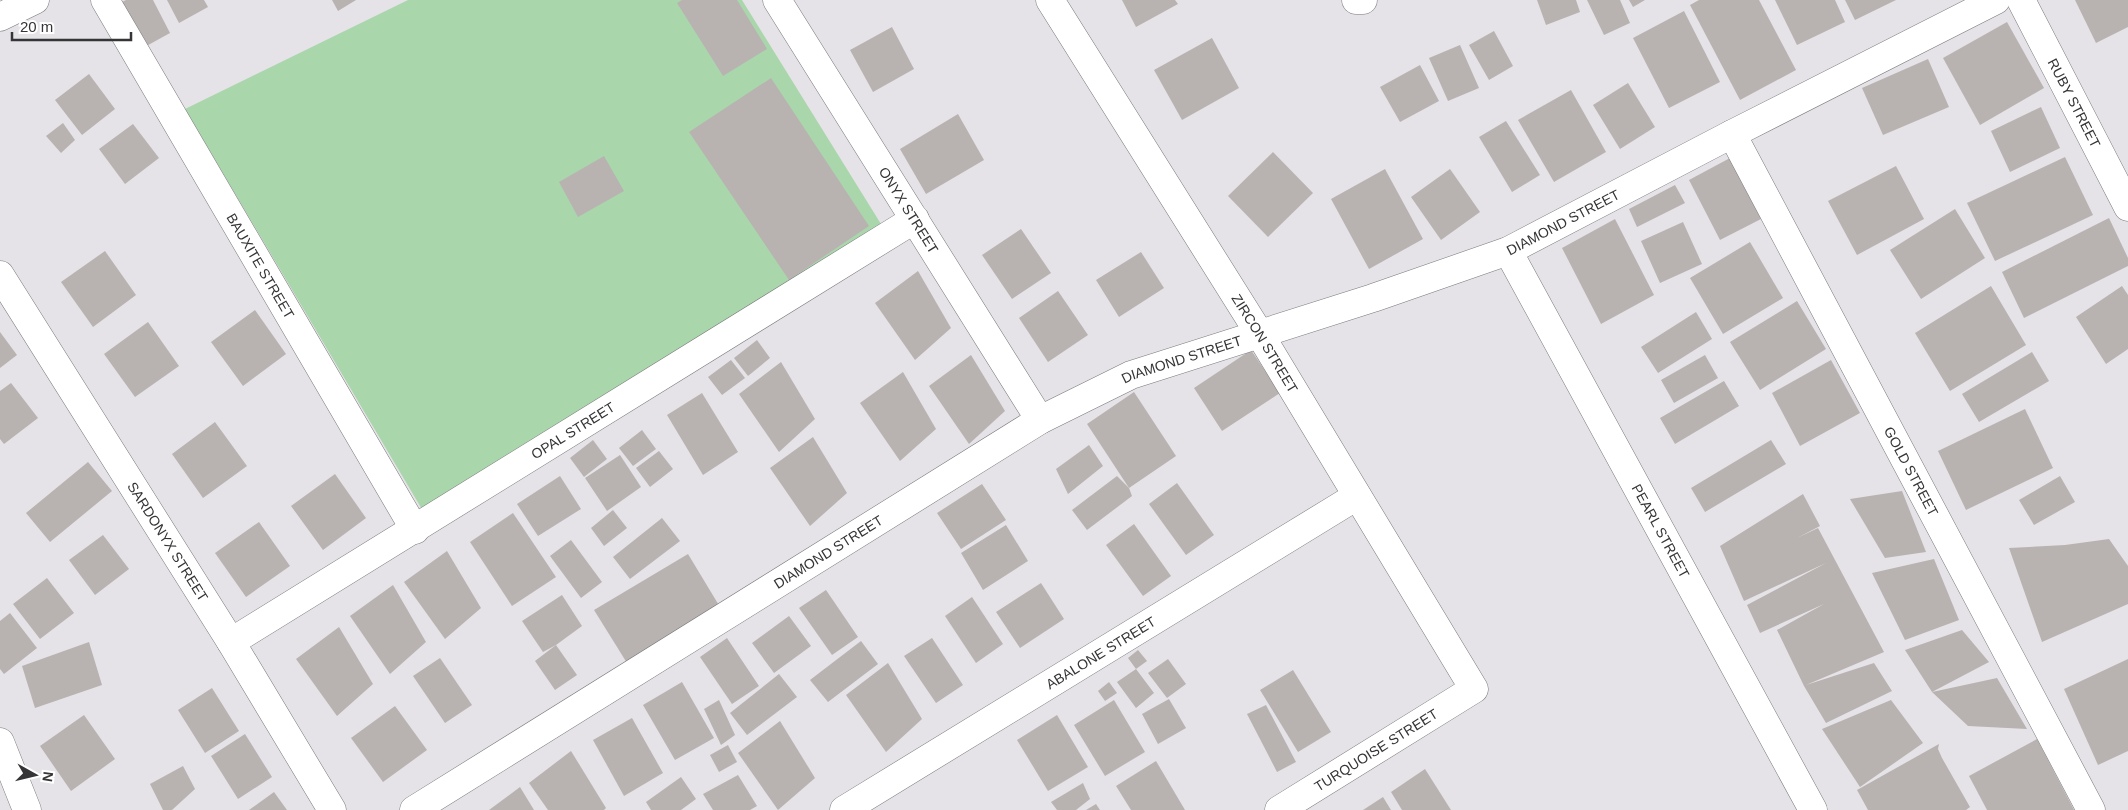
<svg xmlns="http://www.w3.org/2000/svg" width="2128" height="810" font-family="Helvetica,sans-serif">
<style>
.green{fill:#aad6ac}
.building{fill:#b8b3b1}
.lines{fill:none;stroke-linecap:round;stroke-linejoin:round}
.minor-casing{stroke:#7a797c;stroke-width:29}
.minor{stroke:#fff;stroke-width:28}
.labels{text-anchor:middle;stroke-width:5;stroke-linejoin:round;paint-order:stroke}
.street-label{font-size:14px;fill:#353436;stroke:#fff}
</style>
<rect width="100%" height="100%" fill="#e5e3e7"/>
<path class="green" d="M408 0H742L881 224 423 511 185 109Z"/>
<g class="building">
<path d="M126 0H153L170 33 141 49 118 4Z"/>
<path d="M167 0H204L208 7 179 23Z"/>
<path d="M332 0H356L338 11Z"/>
<path d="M682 0H737L767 49 723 76 677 3Z"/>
<path d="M1122 0H1175L1178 4 1136 27Z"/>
<path d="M1537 0H1576L1580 12 1546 25Z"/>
<path d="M1587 0H1620L1630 23 1604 35Z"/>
<path d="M1629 0H1645L1633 7Z"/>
<path d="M1699 0H1759L1796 70 1740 100 1690 5Z"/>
<path d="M1775 0H1835L1845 22 1797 45Z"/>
<path d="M1845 0H1896L1855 20Z"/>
<path d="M2075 0H2128V27L2096 43Z"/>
<path d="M1684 11 1720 82 1669 108 1633 38Z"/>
<path d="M2007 22 2044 88 1980 125 1943 58Z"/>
<path d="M892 27 914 69 873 92 850 50Z"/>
<path d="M1494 31 1513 66 1489 80 1469 45Z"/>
<path d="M1212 38 1239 88 1182 120 1154 70Z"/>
<path d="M1460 45 1479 88 1448 101 1429 58Z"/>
<path d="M1928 59 1949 107 1883 135 1862 88Z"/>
<path d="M1420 65 1439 101 1400 122 1380 87Z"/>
<path d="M89 74 115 109 82 135 55 100Z"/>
<path d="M771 78 869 226 789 280 689 132Z"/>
<path d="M1628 83 1655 127 1620 149 1593 105Z"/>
<path d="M1571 90 1606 152 1554 182 1518 120Z"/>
<path d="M2041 107 2060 148 2010 172 1991 131Z"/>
<path d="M958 114 984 160 926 194 900 149Z"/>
<path d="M1506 121 1540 175 1512 192 1479 137Z"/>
<path d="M63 123 75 140 61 153 46 136Z"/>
<path d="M133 124 159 158 125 184 99 149Z"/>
<path d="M1273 152 1313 193 1268 237 1228 196Z"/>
<path d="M604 156 624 191 578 217 559 182Z"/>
<path d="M2065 157 2093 215 1995 261 1967 203Z"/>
<path d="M1730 158 1761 219 1720 240 1689 180Z"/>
<path d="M1896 166 1924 219 1857 255 1828 201Z"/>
<path d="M1385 169 1423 239 1369 269 1331 199Z"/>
<path d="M1450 169 1480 212 1441 240 1411 197Z"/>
<path d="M1675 185 1685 203 1637 227 1629 209Z"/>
<path d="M1955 209 1985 258 1921 299 1890 250Z"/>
<path d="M2109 218 2128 258V266L2024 318 2002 272Z"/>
<path d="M1615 219 1654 295 1601 324 1562 248Z"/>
<path d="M1683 222 1702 264 1660 283 1641 241Z"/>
<path d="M1021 229 1051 273 1012 299 982 255Z"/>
<path d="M1750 242 1783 298 1723 334 1690 278Z"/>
<path d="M105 251 136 295 93 327 61 282Z"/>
<path d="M1141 252 1164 288 1119 317 1096 280Z"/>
<path d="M918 271 951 328 915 360 875 303Z"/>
<path d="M1991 286 2026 345 1950 391 1915 333Z"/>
<path d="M2122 286 2128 295V349L2106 364 2076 317Z"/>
<path d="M1058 291 1088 335 1048 362 1019 318Z"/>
<path d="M1797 301 1826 349 1760 390 1730 342Z"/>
<path d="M255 310 286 354 243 386 211 342Z"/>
<path d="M1696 312 1712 339 1658 373 1641 347Z"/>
<path d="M148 322 179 366 135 397 104 354Z"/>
<path d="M0 332 17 355 0 368Z"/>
<path d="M757 340 770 358 748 376 734 358Z"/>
<path d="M1251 350 1280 393 1222 431 1194 388Z"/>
<path d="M2032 352 2049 381 1979 422 1962 394Z"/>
<path d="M971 355 1005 411 969 444 929 386Z"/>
<path d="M1705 355 1718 378 1674 403 1661 380Z"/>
<path d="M731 360 745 378 722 395 708 377Z"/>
<path d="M1831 360 1860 413 1800 446 1772 393Z"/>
<path d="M781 362 815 419 779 452 739 394Z"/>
<path d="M903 372 936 429 900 461 860 403Z"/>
<path d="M1724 381 1739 406 1675 444 1660 418Z"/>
<path d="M11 383 38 418 4 444 0 439V391Z"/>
<path d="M1134 392 1176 456 1129 488 1087 424Z"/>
<path d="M702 393 738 452 703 475 667 415Z"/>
<path d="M2025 409 2053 468 1966 510 1938 451Z"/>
<path d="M215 422 247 466 203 498 172 454Z"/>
<path d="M642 430 656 449 633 466 619 448Z"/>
<path d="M813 437 847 493 810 526 770 468Z"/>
<path d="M593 440 607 459 584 477 570 458Z"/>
<path d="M1771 440 1786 464 1705 512 1691 488Z"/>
<path d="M1089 445 1103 466 1068 494 1056 469Z"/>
<path d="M659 451 673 469 650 487 636 468Z"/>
<path d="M620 455 641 487 607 511 585 478Z"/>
<path d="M88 462 112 491 50 542 26 513Z"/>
<path d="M335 474 366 518 323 550 291 506Z"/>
<path d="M560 476 581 509 538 536 517 504Z"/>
<path d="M1117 476 1129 488 1132 496 1087 530 1072 510Z"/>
<path d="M2060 476 2075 502 2034 525 2019 500Z"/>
<path d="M1177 483 1214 535 1186 555 1149 504Z"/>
<path d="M982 484 1006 520 961 549 937 513Z"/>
<path d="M1902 491 1926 552 1885 558 1850 499Z"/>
<path d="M1803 494 1820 526 1797 538 1818 528 1884 652 1806 685 1874 663 1892 691 1826 723 1804 686 1777 630 1824 604 1760 633 1747 605 1826 563 1744 601 1720 546Z"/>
<path d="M613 510 627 528 604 546 591 528Z"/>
<path d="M513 513 556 577 512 606 470 542Z"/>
<path d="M662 518 680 541 630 579 613 557Z"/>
<path d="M259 522 290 566 246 597 215 553Z"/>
<path d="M1134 524 1171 576 1143 596 1106 545Z"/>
<path d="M1006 525 1028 561 983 590 961 553Z"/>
<path d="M103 535 129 569 95 595 69 560Z"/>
<path d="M2109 539 2128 566V604L2042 642 2009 548 2065 545Z"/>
<path d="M571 540 602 582 581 598 550 556Z"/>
<path d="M447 551 481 608 445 639 404 582Z"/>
<path d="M688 554 720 607 627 663 594 610Z"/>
<path d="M1934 559 1959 620 1905 640 1872 573Z"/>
<path d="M47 578 74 613 40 639 13 604Z"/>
<path d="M1041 583 1064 619 1020 648 996 612Z"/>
<path d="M393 585 426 642 390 674 350 616Z"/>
<path d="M826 590 858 637 832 655 799 608Z"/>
<path d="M562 595 582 626 556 645 543 652 522 621Z"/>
<path d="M972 597 1003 644 976 663 945 616Z"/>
<path d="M10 613 37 648 4 674 0 669V621Z"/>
<path d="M789 616 811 646 774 673 752 643Z"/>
<path d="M339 627 373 684 337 716 296 659Z"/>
<path d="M1962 630 1989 662 1932 692 1997 678 2027 729 1968 726 1932 692 1905 650Z"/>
<path d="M727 638 759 686 732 704 700 657Z"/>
<path d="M932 638 963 685 936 703 904 656Z"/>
<path d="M861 641 878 664 828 702 810 680Z"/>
<path d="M89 642 102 685 35 708 22 666Z"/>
<path d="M556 645 577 675 555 690 535 661Z"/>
<path d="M1138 650 1147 661 1136 669 1154 693 1136 708 1117 682 1136 669 1128 658Z"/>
<path d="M440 658 472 705 445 723 413 676Z"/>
<path d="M1168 659 1186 684 1167 698 1148 673Z"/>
<path d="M2128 659V751L2098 765 2064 689Z"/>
<path d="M888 663 922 719 886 752 846 695Z"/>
<path d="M1293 670 1331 732 1298 752 1260 690Z"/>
<path d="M779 674 797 697 747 735 730 713Z"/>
<path d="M682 682 714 738 675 760 643 705Z"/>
<path d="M1109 682 1117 693 1105 701 1098 691Z"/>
<path d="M212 688 239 731 205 753 178 710Z"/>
<path d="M1169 699 1186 728 1158 744 1142 714Z"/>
<path d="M719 700 735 735 721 745 704 709Z"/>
<path d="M1114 700 1145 752 1105 776 1074 725Z"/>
<path d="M1891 700 1923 743 1860 787 1822 729Z"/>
<path d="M1266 705 1296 762 1277 772 1247 714Z"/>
<path d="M395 706 427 750 383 782 351 738Z"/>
<path d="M84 715 115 759 71 791 40 746Z"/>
<path d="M1057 715 1088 767 1048 791 1017 740Z"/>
<path d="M632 718 663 773 624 796 593 740Z"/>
<path d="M780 721 815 778 778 810 738 753Z"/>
<path d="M245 734 272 777 238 799 211 756Z"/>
<path d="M2037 739 2074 810H1987L1969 776Z"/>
<path d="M1939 744 1938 749 1942 758 1970 807 1966 810H1868L1857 790Z"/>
<path d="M728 745 737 762 719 772 710 755Z"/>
<path d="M571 751 606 808 604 810H548L529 783Z"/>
<path d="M1156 761 1185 810H1131L1116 786Z"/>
<path d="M183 766 195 789 172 810H163L150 784Z"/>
<path d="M1425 769 1451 810H1402L1391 792Z"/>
<path d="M738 775 757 806 750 810H713L703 794Z"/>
<path d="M681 777 696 799 681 810H651L646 802Z"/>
<path d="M1083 783 1090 799 1076 810H1057L1051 802Z"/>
<path d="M520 787 534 810H489Z"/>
<path d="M274 792 287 810H249Z"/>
<path d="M1383 797 1391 810H1363Z"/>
<path d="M1096 804 1100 810H1086Z"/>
</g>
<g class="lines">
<defs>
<g id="minor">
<path id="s1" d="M105 0 415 530"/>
<path id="s2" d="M777 0 1040 420"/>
<path id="s3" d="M1050 0 1259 333 1474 689 1279 810"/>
<path d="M1356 0H1363"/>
<path id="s4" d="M2021 0 2128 207"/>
<path d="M0 17 35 0"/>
<path id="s5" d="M1732 134 2091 810"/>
<path id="s6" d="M1508 251 1813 810"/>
<path id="s7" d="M0 275 231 642 332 810"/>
<path id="s8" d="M231 642 915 219"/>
<path d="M0 742 27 810"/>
<path id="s9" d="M414 810 1040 420 1131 375 1373 298 1508 251 1732 134 1996 0"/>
<path id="s10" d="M844 810 1357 496"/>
</g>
</defs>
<use href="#minor" class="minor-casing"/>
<use href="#minor" class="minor"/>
</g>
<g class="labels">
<g class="street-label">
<text dy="5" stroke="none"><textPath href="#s4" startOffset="116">RUBY STREET</textPath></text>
<text dy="5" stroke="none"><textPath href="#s2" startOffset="248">ONYX STREET</textPath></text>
<text dy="5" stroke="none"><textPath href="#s9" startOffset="1298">DIAMOND STREET</textPath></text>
<text dy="5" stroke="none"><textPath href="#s1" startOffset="308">BAUXITE STREET</textPath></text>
<text dy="5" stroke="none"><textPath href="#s3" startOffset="405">ZIRCON STREET</textPath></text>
<text dy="5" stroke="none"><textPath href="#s9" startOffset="892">DIAMOND STREET</textPath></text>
<text dy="5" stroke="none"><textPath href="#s8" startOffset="402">OPAL STREET</textPath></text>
<text dy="5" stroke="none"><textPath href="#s5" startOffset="382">GOLD STREET</textPath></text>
<text dy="5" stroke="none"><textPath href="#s6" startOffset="319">PEARL STREET</textPath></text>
<text dy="5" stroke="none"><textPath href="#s7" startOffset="315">SARDONYX STREET</textPath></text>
<text dy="5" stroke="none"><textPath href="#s9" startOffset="488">DIAMOND STREET</textPath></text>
<text dy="5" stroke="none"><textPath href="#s10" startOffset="301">ABALONE STREET</textPath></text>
<text transform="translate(1376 750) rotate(-32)" y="5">TURQUOISE STREET</text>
</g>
</g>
<g transform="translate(35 775) rotate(98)" stroke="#ffffff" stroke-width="4" paint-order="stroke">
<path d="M0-4L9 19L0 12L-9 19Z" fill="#353436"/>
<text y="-8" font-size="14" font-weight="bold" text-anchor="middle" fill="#353436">N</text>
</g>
<path d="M12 32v8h119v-8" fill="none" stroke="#353436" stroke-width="2.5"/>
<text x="20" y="32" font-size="15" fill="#353436" stroke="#ffffff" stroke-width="4" paint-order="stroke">20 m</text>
</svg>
